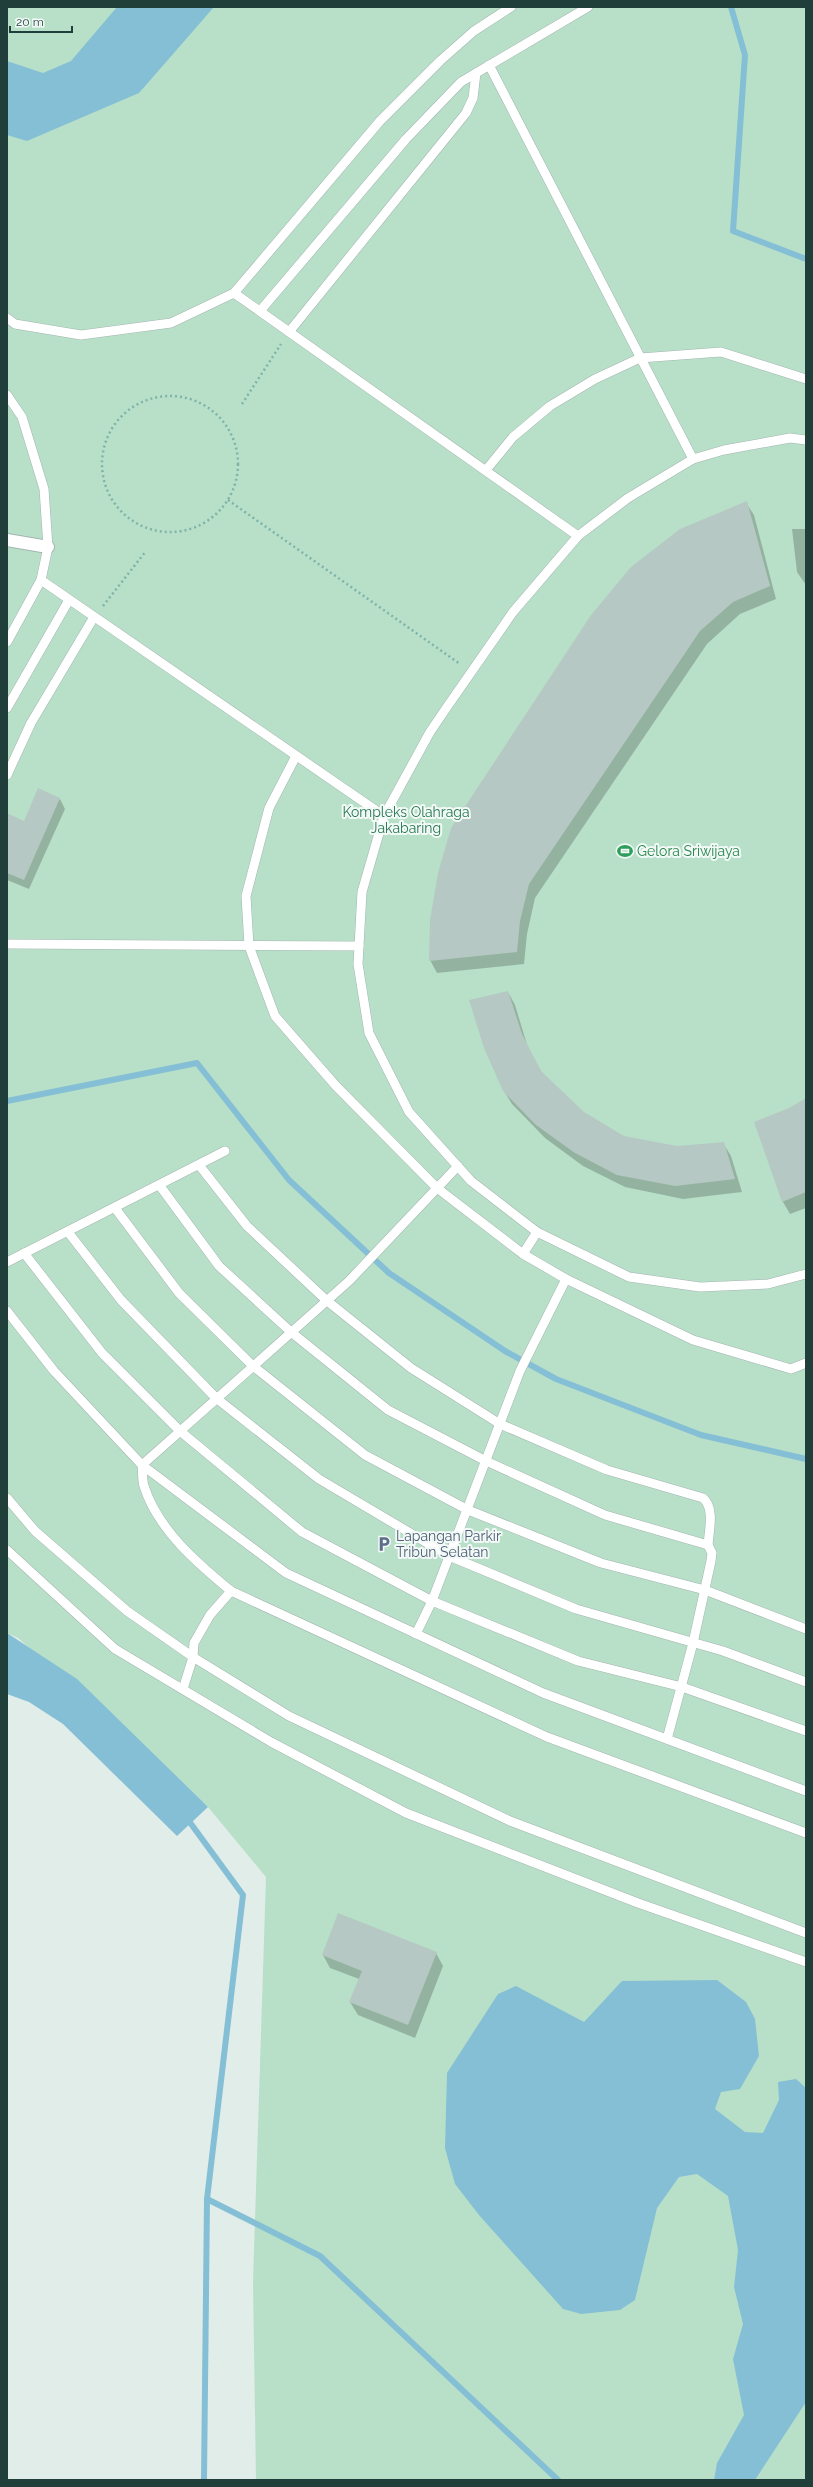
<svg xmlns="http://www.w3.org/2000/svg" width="813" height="2487" font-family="Raleway,sans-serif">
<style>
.green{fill:#b8e0c8}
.water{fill:#85bfd6}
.shadow{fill:#0003}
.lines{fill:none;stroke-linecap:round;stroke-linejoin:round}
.stream{stroke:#85bfd6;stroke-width:6}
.building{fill:#b6c8c3}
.service-casing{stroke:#a3b5b1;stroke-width:10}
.pedestrian-casing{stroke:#a3b5b1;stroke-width:14}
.path{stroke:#7fb3a9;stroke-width:2.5;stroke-dasharray:2 3;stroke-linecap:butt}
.service{stroke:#fff;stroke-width:9}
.pedestrian{stroke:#fff;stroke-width:12}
.labels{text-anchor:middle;stroke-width:4;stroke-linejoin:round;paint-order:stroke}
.park-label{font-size:14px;fill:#277951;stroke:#f2f9f6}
.leisure-label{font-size:14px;fill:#27864d;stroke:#f2f9f6;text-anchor:start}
.service-label{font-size:14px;fill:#4e5e75;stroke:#f2f9f6;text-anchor:start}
</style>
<rect width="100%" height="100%" fill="#e1ede9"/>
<path class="green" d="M7 7H806V2480H256L253 2282 266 1877 208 1807 18 1638 7 1633Z"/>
<g class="water">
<path d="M117 7H214L139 93 27 141 7 135V61L43 73 71 61Z"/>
<path d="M7 1633 77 1679 208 1807 177 1836 63 1724 29 1702 7 1694Z"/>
<path d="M717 1980 746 2002 755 2019 759 2056 740 2089 721 2092 715 2109 745 2132 763 2133 779 2100 778 2082 796 2079 806 2088V2402L755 2480H714L717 2463 744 2415 733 2359 743 2324 734 2287 738 2250 728 2196 697 2174 679 2177 657 2208 635 2300 620 2310 581 2314 563 2309 479 2215 455 2184 445 2148 447 2073 498 1994 516 1986 584 2022 622 1981Z"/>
</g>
<g class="shadow">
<path d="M746 503 754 515 776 599 740 614 707 644 535 898 527 934 524 964 437 973 430 960Z"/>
<path d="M792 529H806V585L797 572Z"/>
<path d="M60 799 65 809 29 889 7 880V818L24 822Z"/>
<path d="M508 992 515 1005 528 1048 542 1073 583 1112 624 1137 677 1147 723 1143 731 1156 742 1192 683 1199 625 1187 583 1166 545 1138 512 1104 504 1091Z"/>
<path d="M806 1099V1208L790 1214 783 1202 790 1109Z"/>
<path d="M436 1953 443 1966 415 2038 358 2015 350 2002 359 1979 330 1968 323 1955Z"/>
</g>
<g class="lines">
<g class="stream">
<path d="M731 7 745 55 733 231 806 259"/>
<path d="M7 1101 197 1063 289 1180 389 1273 505 1351 556 1379 701 1435 806 1459"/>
<path d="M186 1817 243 1895 207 2199 204 2480"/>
<path d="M207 2199 320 2256 558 2480"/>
</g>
</g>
<g class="building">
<path d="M747 501 770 586 733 602 700 631 529 884 520 921 517 952 429 961 430 920 438 873 451 828 591 615 631 567 680 529Z"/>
<path d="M38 788 60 798 24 880 7 873V813L24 821Z"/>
<path d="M508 991 522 1034 541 1071 584 1112 624 1136 677 1146 724 1142 735 1179 675 1186 617 1175 575 1153 536 1125 503 1091 484 1048 469 1000Z"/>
<path d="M806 1098V1192L782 1202 754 1122 789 1108Z"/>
<path d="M338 1913 437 1952 408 2025 349 2002 362 1971 322 1955Z"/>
</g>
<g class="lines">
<defs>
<g id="service">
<path d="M489 65 693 459"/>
<path d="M234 293 578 536"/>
<path d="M260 311 406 139 461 82 588 7"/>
<path d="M7 318 15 324 81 335 171 323 234 293 380 121 440 61 474 31 511 7"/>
<path d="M289 332 466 113 473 98 476 73"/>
<path d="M7 395 22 417 44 489 48 547 41 580 7 642"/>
<path d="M806 440 790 438 724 450 693 459 628 498 578 536 513 612 447 707 430 732 384 816 362 892 358 964 369 1033 409 1112 471 1181 537 1232 629 1277 700 1287 768 1284 806 1274"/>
<path d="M486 470 513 437 550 406 595 379 640 358 721 352 806 379"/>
<path d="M41 580 384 816"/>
<path d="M7 708 69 600"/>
<path d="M296 756 269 808 246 896 249 946 275 1016 336 1086 437 1188 523 1254 566 1279 693 1340 791 1369 806 1363"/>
<path d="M7 775 31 723 94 617"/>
<path d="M7 944 359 946"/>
<path d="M199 1165 247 1226 326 1300 411 1368 500 1424 607 1470 703 1498C715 1508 709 1531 708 1545"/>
<path d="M458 1166 349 1281 142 1465C143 1471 142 1480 144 1486 158 1530 197 1563 231 1591L547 1737 806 1833"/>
<path d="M160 1186 219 1266 291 1332 388 1410 486 1461 605 1515 708 1545 712 1553 711 1561 693 1643 667 1739"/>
<path d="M115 1208 179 1293 253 1366 365 1455 468 1510 601 1563 705 1590 806 1629"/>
<path d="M68 1232 121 1300 216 1398 319 1479 449 1556 576 1609 723 1651 806 1682"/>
<path d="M24 1253 102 1353 180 1431 302 1532 432 1601 578 1661 682 1687 806 1731"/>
<path d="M523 1254 537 1232"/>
<path d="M7 1262 225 1151"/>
<path d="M7 1311 54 1371 142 1465 286 1573 543 1693 806 1791"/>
<path d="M7 1498 35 1531 127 1611 193 1657 289 1716 510 1821 806 1933"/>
<path d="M7 1550 115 1649 271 1742 406 1813 638 1903 806 1962"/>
<path d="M416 1634 432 1601 520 1371 566 1279"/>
<path d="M183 1689 193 1657 194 1643 210 1615 231 1591"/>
</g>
<path id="pedestrian" d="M7 540 48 547"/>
</defs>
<use href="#service" class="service-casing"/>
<use href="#pedestrian" class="pedestrian-casing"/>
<g class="path">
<circle cx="170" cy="464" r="68"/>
<path d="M242 404 281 344"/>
<path d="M228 500 460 664"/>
<path d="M103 606 146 551"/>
</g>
<use href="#service" class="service"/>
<use href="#pedestrian" class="pedestrian"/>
</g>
<defs>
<symbol id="stadium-bare" viewBox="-9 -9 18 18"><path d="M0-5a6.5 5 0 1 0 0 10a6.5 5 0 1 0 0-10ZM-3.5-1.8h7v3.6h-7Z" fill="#2e9e5b" stroke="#f2f9f6" stroke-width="2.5" paint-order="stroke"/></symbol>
<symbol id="parking-bare" viewBox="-9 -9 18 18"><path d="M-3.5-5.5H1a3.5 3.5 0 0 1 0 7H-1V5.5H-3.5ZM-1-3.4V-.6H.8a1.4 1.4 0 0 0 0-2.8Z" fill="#5c6f8a" stroke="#f2f9f6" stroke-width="2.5" paint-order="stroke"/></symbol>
</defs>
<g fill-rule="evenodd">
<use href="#stadium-bare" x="614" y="840" width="22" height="22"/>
<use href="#parking-bare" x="373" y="1533" width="22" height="22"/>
</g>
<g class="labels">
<g class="park-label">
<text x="406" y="817">Kompleks Olahraga<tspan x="406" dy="16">Jakabaring</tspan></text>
</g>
<g class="leisure-label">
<text x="637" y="856">Gelora Sriwijaya</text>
</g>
<g class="service-label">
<text x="396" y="1541">Lapangan Parkir<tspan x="396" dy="16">Tribun Selatan</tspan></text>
</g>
</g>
<rect width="813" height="2487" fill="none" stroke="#203f3b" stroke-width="16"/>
<path d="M10 26v6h62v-6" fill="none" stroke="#203f3b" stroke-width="2"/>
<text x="16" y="26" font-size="12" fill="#203f3b" stroke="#f2f9f6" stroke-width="3" paint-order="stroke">20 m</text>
</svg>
